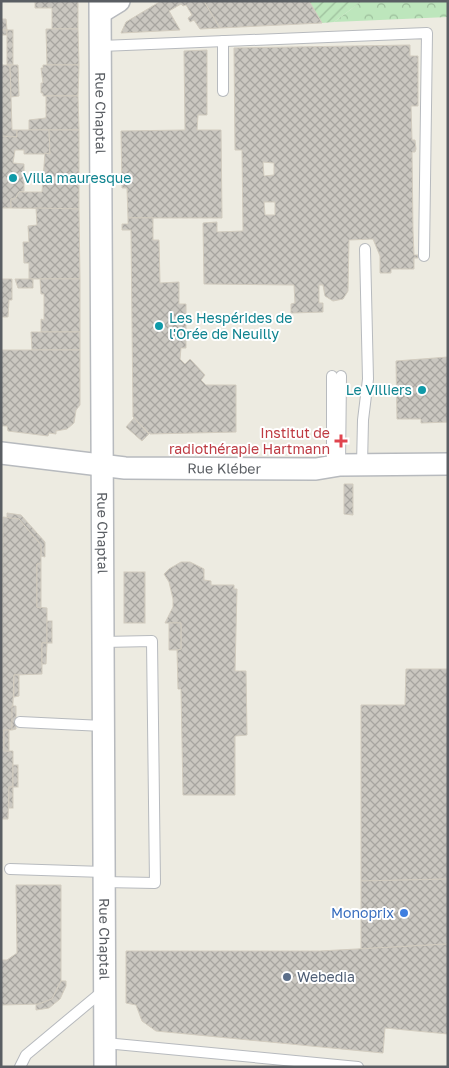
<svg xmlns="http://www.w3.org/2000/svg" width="449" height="1068" font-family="'Golos Text',sans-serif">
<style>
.park{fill:url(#park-crowns)}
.garden{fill:url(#garden-furrows)}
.building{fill:url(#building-cross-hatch);stroke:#d2ccbf;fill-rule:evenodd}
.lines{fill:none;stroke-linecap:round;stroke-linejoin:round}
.lane-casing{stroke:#b7babe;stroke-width:12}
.street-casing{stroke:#b7babe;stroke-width:24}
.lane{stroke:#fff;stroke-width:10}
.street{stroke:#fff;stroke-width:21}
.culture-dot{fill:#0f9aa8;stroke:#fff;stroke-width:2}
.health-dot{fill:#e0444e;stroke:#fff;stroke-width:2}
.shop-dot{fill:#3f7fe0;stroke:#fff;stroke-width:2}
.service-dot{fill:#5c6f8a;stroke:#fff;stroke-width:2}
.labels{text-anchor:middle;stroke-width:4;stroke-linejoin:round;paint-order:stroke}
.street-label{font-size:14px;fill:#5a5e63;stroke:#fff}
.culture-label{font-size:14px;fill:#0d838f;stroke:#fff;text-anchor:start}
.health-label{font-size:14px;fill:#be3a42;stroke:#fff;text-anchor:end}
.shop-label{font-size:14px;fill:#366cbe;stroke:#fff;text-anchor:end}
.service-label{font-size:14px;fill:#4e5e75;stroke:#fff;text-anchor:start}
</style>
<defs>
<pattern id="park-crowns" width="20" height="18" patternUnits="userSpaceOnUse" patternTransform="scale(1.25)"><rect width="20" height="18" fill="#bde6bc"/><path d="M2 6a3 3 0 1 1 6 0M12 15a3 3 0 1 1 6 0" fill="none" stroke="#9dbe9c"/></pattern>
<pattern id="garden-furrows" width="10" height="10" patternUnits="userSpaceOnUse" patternTransform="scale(1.25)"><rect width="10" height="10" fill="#bde6bc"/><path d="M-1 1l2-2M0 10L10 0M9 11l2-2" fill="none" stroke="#9dbe9c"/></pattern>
<pattern id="building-cross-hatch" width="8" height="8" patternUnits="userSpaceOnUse" patternTransform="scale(1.25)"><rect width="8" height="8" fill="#cac7c0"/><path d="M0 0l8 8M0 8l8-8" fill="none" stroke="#a7a5a0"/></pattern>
</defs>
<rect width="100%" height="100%" fill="#edebe1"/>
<path class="park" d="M362 1H448V17L334 22Z"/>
<path class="garden" d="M309 1H362L334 22 322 23Z"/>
<g class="building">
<path d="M35 1H78V29H52V8H35Z"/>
<path d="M161 1H204L220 28 200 29 194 20 190 22 188 18 192 15 186 5 183 6 181 4 169 11 180 30 121 33 126 22Z"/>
<path d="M204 1H309L322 23 220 28Z"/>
<path d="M1 19H6L7 30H1Z"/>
<path d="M46 29H78L79 65H47Z"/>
<rect x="1" y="30" width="6" height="5"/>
<rect x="7" y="30" width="6" height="35"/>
<path d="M410 45V56H418V106H411L412 140H415L416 149 415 152H412L413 231 414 255H418V258H414V269H391V273H380V256L373 239 349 240 348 291 343 299 333 301 325 296 323 285H319V303H323V312L291 313V304L295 303 294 285 204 284 203 223 217 222V232L243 231 242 150H235L234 48ZM263 162 274 163V175L264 176ZM264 202H275V215H265Z"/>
<path d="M207 50V115H198L197 130H221L222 218H128L127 188H122L121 131 185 130 184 51Z"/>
<path d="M1 65H10L12 130H17V137L1 136Z"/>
<path d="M10 65H18L19 96 11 97Z"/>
<path d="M43 65H79L78 96H43V93H41V83H43L41 68H43Z"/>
<path d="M46 96H78L79 130H29V120L46 118Z"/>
<path d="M17 130H49L50 154H24V150H15L13 163 24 164V191L19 192 15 199H11V208H1V136L17 137Z"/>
<path d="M49 130H79V209L11 208V199H15L19 192H42L45 153 50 154Z"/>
<path d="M36 208 79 209 80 279H29V263H24L23 242H29L28 226 37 225Z"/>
<path d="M128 218H153V240H159L160 283 179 282V304H186V348H181L180 359 185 364 190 359 205 375 201 380 206 385H236V432L150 434 133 417 131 230H122V224H128Z"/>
<path d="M1 279H12V300H9L8 317H1Z"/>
<path d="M15 279H33V288H18Z"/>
<path d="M40 279H80V332H41V319L44 320V294H41Z"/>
<path d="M31 332H80V350H32Z"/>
<path d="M1 350H80V405L76 410 74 423 67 429 56 431V434L49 433 48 436 8 431 7 426H1Z"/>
<path d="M448 357V422L421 423V419H397L396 361Z"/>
<path d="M134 418 149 434 142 441 126 427Z"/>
<path d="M344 484H353V515L344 514Z"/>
<path d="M7 513 21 515 45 542V557L41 556V545L19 519 7 518Z"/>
<path d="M3 517 19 519 41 545V564H37V607L47 608V643H42V674L14 675 12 730H4V751H13V787H9L8 819H1Z"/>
<path d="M181 562H190L204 569V580L211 581V585H234V589H237L235 671H246L247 735 235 736V795H183L181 689H178L177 649H181V623H165L173 607V599L169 582 164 574 169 569Z"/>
<path d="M37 564H41V608L37 607Z"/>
<rect x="124" y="572" width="21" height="51"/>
<rect x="47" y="621" width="5" height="22"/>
<path d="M169 623H181V649L177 650H169Z"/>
<path d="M42 643H47L46 664H42Z"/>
<path d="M406 669H448V879L361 881V705H405Z"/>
<path d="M14 675H19V696L14 697Z"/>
<path d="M12 706H16V729L12 730Z"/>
<rect x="4" y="730" width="5" height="21"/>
<rect x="13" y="765" width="5" height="22"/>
<rect x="9" y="787" width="4" height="21"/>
<path d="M448 879V944L361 949V881Z"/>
<path d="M16 885H61V981L52 999 41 1004 1 1005V960H7L17 953Z"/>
<path d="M448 944V1034L385 1028 383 1053 156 1031 142 1021 136 1005 126 1003V951H320Z"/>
<path d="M61 981H66V986L60 999 49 1008 36 1010V1005L52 999Z"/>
</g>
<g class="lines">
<defs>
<g id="lane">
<path d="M101 46 427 33 424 256"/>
<path d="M223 91V41"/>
<path d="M340 465 341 376"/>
<path d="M362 465 363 420 368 379 365 249"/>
<path d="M332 466V376"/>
<path d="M103 642 152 641 155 883 104 882"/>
<path d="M20 722 103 726"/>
<path d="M10 869 104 872"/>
<path d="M105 1043 358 1067"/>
<path d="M20 1067 26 1055 104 990"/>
</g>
<g id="street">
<path id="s1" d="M100 1 105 1067"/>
<path d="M101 12 119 1"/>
<path id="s2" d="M1 453 125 468 316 469 340 465 448 464"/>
</g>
</defs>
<use href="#lane" class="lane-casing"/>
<use href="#street" class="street-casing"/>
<use href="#lane" class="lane"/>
<use href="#street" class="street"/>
</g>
<g class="culture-dot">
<circle cx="13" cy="178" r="5"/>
<circle cx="159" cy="326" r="5"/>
<circle cx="422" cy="390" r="5"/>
</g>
<path class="health-dot" d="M338.5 433.5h5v5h5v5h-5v5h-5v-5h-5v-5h5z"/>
<circle class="shop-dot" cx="404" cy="913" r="5"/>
<circle class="service-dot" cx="287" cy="977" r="5"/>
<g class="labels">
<g class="street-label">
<text dy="5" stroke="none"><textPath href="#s1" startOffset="112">Rue Chaptal</textPath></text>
<text dy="5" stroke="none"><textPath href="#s2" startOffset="224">Rue Kléber</textPath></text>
<text dy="5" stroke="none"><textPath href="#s1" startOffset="532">Rue Chaptal</textPath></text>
<text dy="5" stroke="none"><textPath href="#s1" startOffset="938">Rue Chaptal</textPath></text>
</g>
<g class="culture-label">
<text x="23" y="183">Villa mauresque</text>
<text x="169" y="323">Les Hespérides de<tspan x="169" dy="16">l'Orée de Neuilly</tspan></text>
<text x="412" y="395" text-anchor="end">Le Villiers</text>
</g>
<g class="health-label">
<text x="330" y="438">Institut de<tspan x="330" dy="16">radiothérapie Hartmann</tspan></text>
</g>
<g class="shop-label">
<text x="394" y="918">Monoprix</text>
</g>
<g class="service-label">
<text x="297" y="982">Webedia</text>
</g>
</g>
<rect width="449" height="1068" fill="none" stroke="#5a5e63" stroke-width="5"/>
</svg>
